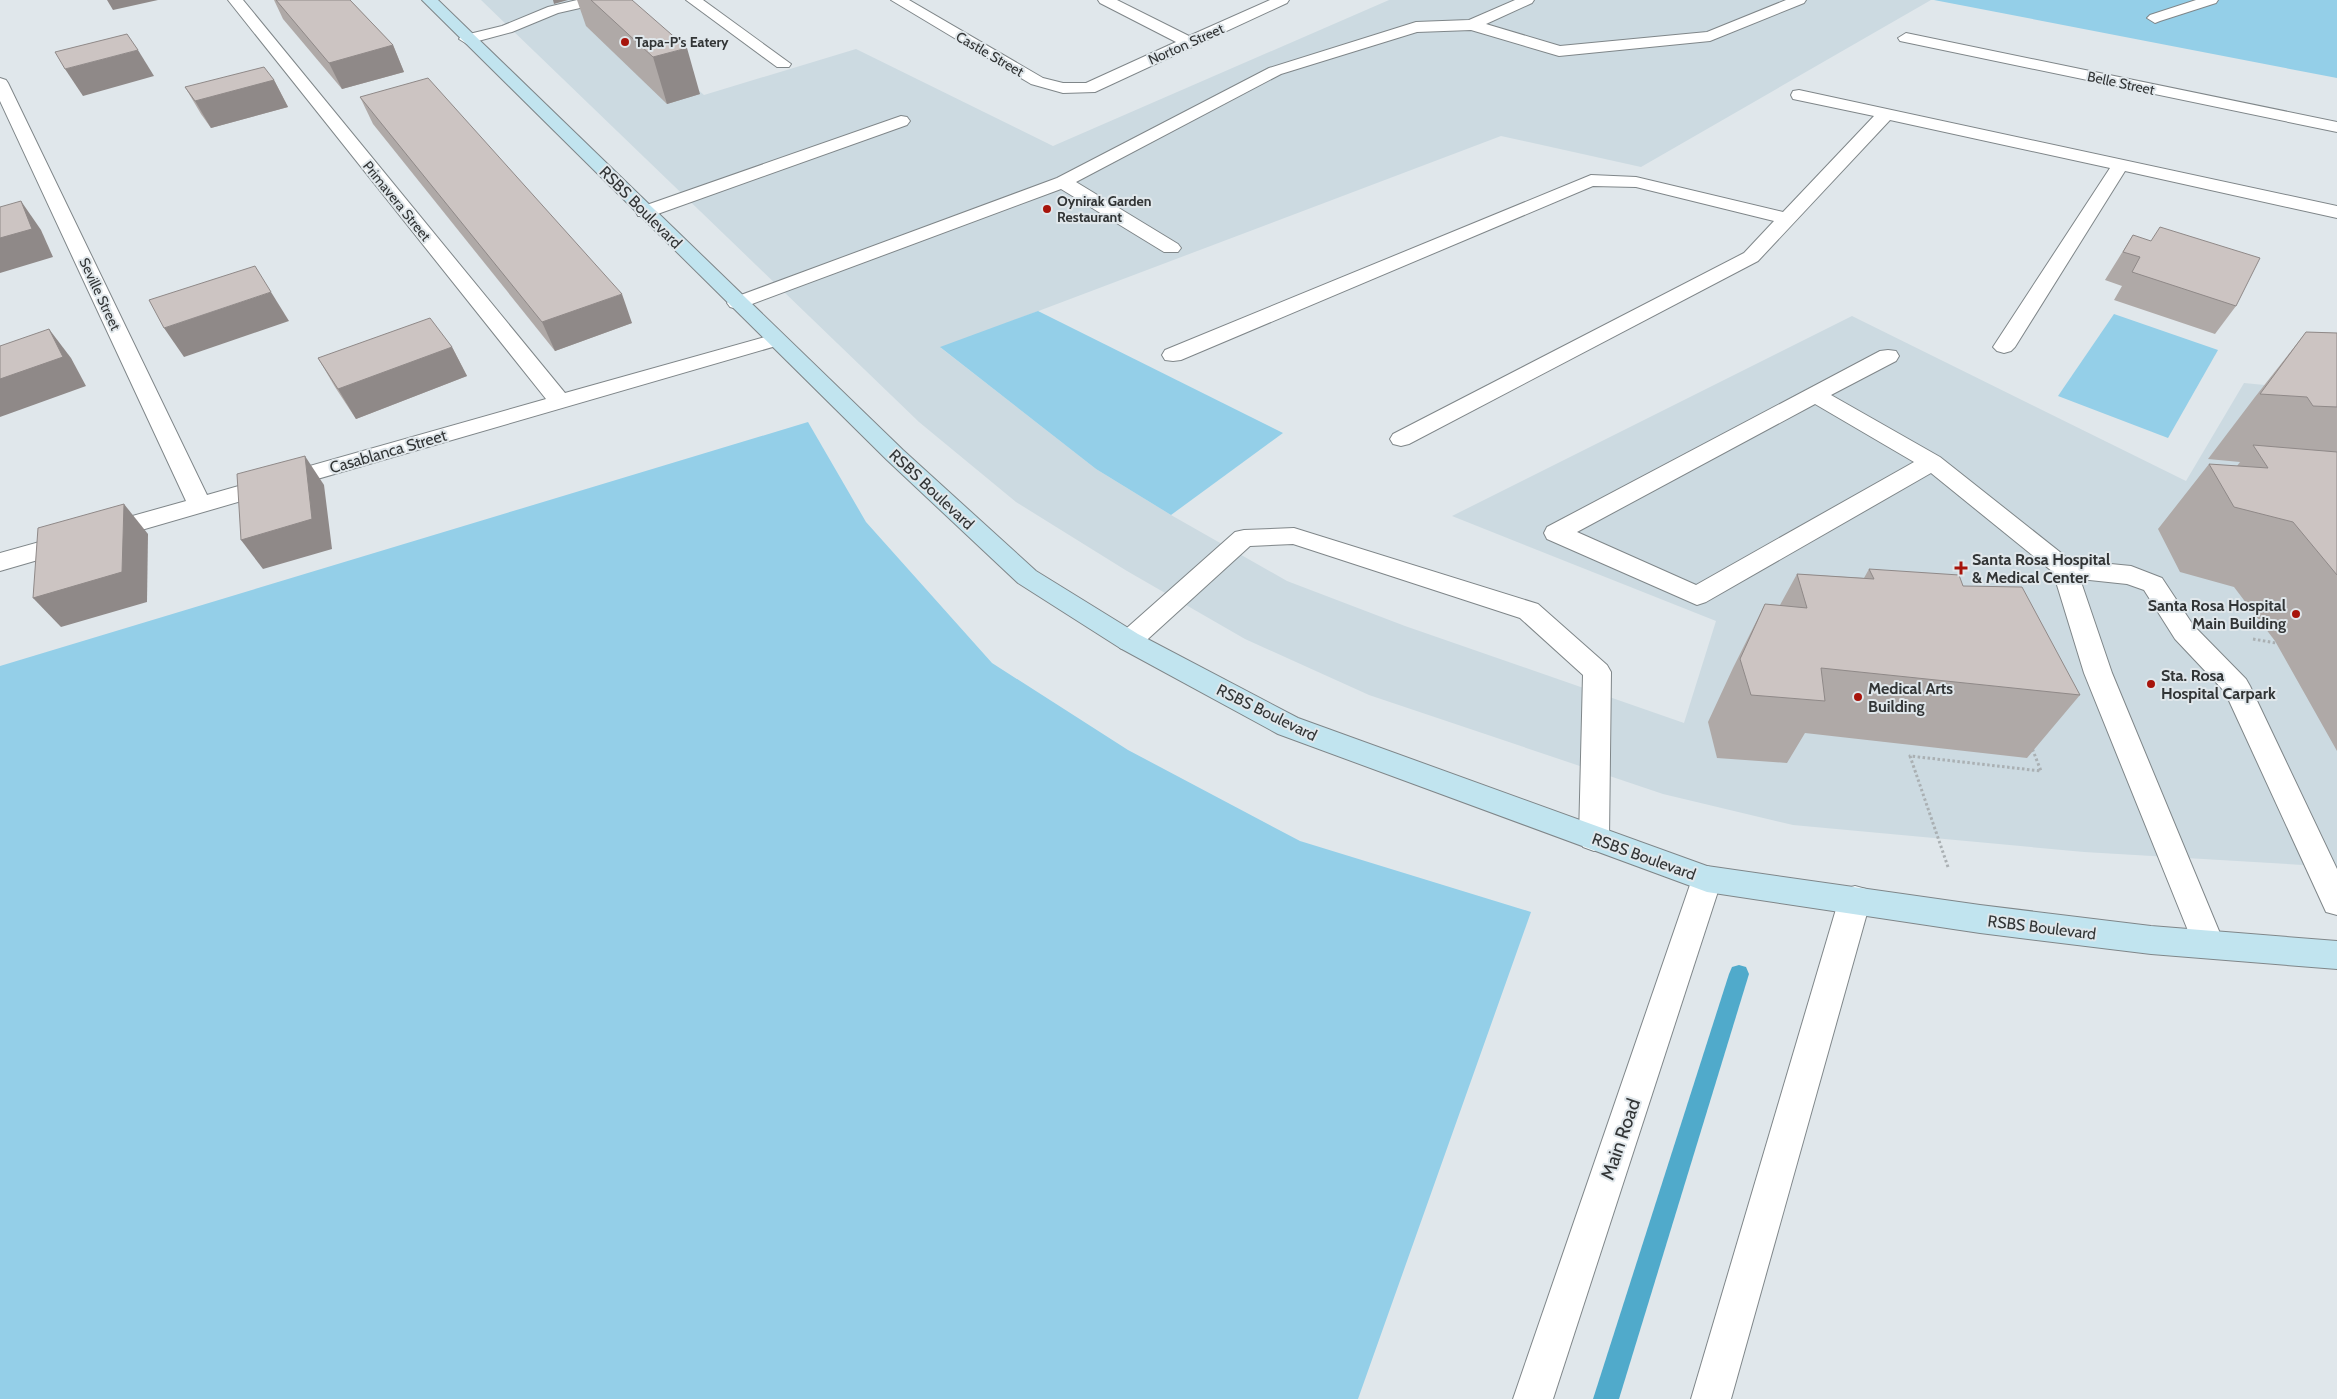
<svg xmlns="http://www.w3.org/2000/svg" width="2337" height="1399" font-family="Cabin,sans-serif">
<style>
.built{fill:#ccdae1}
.green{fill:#94cfe8}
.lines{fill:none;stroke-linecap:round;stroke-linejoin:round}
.stream{fill:#50aacb;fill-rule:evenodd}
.lane-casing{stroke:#7f8689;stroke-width:2}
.street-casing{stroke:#7f8689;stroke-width:2}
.secondary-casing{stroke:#7f8689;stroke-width:2}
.path{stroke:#aab0b3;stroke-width:3;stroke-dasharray:2.5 2.5;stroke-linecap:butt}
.lane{fill:#fff;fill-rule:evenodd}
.street{fill:#fff;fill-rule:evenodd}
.secondary{fill:#c1e4ef;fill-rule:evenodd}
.wall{fill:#afa9a7}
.shaded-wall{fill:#8f8988}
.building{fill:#ccc4c2;stroke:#8f8988}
.poi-dot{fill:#a7140b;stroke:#e0e7eb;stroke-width:2}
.labels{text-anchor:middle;stroke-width:4;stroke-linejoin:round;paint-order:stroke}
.far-poi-label{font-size:14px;font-weight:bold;fill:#323536;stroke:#e0e7eb;text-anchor:start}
.far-street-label{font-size:14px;fill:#323536;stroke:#e0e7eb}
.street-label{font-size:16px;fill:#323536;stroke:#e0e7eb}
.poi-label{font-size:16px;font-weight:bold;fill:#323536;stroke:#e0e7eb;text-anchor:start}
.near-street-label{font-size:19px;fill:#323536;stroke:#e0e7eb}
</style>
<rect width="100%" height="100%" fill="#e0e7eb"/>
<path class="built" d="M481 0H596L704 95 856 49 1053 146 1389 0H1931L1641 167 1501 136 941 348 1096 469 1171 515 1287 581 1405 626 1684 723 1716 621 1452 516 1852 316 2186 481 2244 383 2337 392V867L2084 852 1793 825 1663 794 1369 695 1245 639 1127 571 1016 502 919 422Z"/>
<g class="green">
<path d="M1934 0H2337V78Z"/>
<path d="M1038 311 1283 433 1171 515 1096 469 940 347Z"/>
<path d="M2114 314 2218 350 2168 438 2058 396Z"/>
<path d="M808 422 866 522 992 663 1128 750 1300 841 1531 912 1358 1399H0V666Z"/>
</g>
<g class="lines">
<path class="stream" d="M1739 965 1746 967 1749 974 1619 1399H1593L1729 974 1732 967Z"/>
<defs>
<g id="lane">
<path d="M2196 0H2218L2216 3 2160 21 2155 23 2147 18 2150 15Z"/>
<path d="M901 116 907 117 910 121 907 125 652 216H638L636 212 638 208Z"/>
<path d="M1888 350 1896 351 1899 356 1896 361 1831 395 1940 457 2070 560 2131 566 2162 578 2193 625 2246 679 2250 686 2337 869V915L2326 912 2225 692 2175 639 2144 590 2127 584 2080 579 2112 673 2224 943 2219 953 2208 957 2197 953 2084 673 2053 572 1931 473 1706 602 1697 605 1547 539 1544 533 1547 527 1880 351ZM1815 404 1914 462 1696 585 1577 532Z"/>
<path d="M1294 528 1538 604 1607 665 1611 672 1609 838 1605 847 1594 851 1583 847 1579 838 1583 675 1520 618 1293 544 1250 546 1138 648 1129 651 1120 648 1116 641 1120 634 1235 532 1244 530Z"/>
</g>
<g id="street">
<path d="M228 0H243L565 393 776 334 783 336 787 340 783 344 0 571V553L186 501 0 101V78L6 80 8 83 207 495 546 399Z"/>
<path d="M577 0H604L602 3 558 13 512 32 467 44 459 39 461 36 502 26 548 7Z"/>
<path d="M686 0H703L791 64 789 67H777Z"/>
<path d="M891 0H909L1043 78 1063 83H1086L1176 42 1100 3 1098 0H1117L1189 36 1270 0H1289L1287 3 1095 92 1063 93 1031 84Z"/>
<path d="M1515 0H1534L1532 3 1486 24 1560 46 1707 32 1786 0H1806L1804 3 1710 41 1559 56 1471 30 1417 32 1281 74 1076 182 1178 244 1181 248 1178 252H1164L1061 189 744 307 737 309 730 307 727 303 730 299 1057 178 1269 68 1416 22 1469 20Z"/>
<path d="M1906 33 2337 122V132L1900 41 1898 38Z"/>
<path d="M1799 90 2337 206V218L2125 171 2015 347 2011 351 2004 353 1997 351 1993 347 2110 168 1890 120 1758 261 1409 444 1401 446 1393 444 1390 439 1393 434 1744 253 1774 221 1636 187 1593 186 1181 360 1173 361 1165 360 1162 355 1165 350 1591 175 1636 177 1783 212 1874 116 1793 99 1791 95 1793 91Z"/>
<path d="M1707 866 1718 870 1722 879 1553 1399H1513L1692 879 1696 870Z"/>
<path d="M1855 886 1866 889 1871 899 1731 1399H1691L1839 899 1844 889Z"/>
</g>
<path id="secondary" d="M422 0H438L903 450 1036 571 1138 634 1298 718 1707 866 1980 905 2151 926 2337 941V969L2151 954 1980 933 1707 892 1278 734 1120 648 1018 583 887 460Z"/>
</defs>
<use href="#lane" class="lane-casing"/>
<use href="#street" class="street-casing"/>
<use href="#secondary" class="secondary-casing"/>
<g class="path">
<path d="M2253 639 2276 643"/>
<path d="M1948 867 1910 756 2041 771 2032 748"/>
</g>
<use href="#lane" class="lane"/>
<use href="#street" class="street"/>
<use href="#secondary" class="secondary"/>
</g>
<g class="wall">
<path d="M274 0H350L393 45 404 72 342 89 283 19Z"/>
<path d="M577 0H632L700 94 667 104 586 26Z"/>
<path d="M274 80 288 107 211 128 201 114 185 87Z"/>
<path d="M360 97 632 323 555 351 373 124Z"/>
<path d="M2133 235 2236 306 2215 334 2114 300 2122 286 2105 280Z"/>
<path d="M2306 332 2337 333V751L2275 641 2234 587 2180 572 2158 529 2209 464 2237 466 2240 462 2208 459 2255 397Z"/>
<path d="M452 347 467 376 356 419 335 387 318 358Z"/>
<path d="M1869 569 1963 586 2080 695 2027 758 1805 733 1787 763 1717 758 1708 722 1733 668 1765 604 1780 605 1797 574 1864 578Z"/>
</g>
<g class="shaded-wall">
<path d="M107 0H158L113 10Z"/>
<path d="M553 0H568L554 4Z"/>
<path d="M393 45 404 72 342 89 329 63Z"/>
<path d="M687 48 700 94 667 104 653 57Z"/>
<path d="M138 50 154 76 83 96 65 69Z"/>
<path d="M274 80 288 107 211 128 195 101Z"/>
<path d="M21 201 41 230 53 257 0 273V238Z"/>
<path d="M271 292 289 321 184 357 164 328Z"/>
<path d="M622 294 632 323 555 351 542 322Z"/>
<path d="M49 329 71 358 86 386 0 417V379Z"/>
<path d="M452 347 467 376 356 419 338 389Z"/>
<path d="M305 456 324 485 332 549 263 569 241 540Z"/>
<path d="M124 504 148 534 147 602 61 627 33 598Z"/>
</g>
<g class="building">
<path d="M276 0H350L393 45 329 63Z"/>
<path d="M591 0H632L687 48 653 57Z"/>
<path d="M127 34 138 50 65 69 55 52Z"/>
<path d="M264 67 274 80 195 101 185 87Z"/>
<path d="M428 78 622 294 542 322 360 97Z"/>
<path d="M21 201 32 229 0 238V207Z"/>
<path d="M2160 227 2260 258 2236 306 2132 272 2140 257 2123 252 2133 235 2151 241Z"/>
<path d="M255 266 271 292 164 328 149 300Z"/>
<path d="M430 318 452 347 338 389 318 358Z"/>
<path d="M49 329 63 357 0 379V346Z"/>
<path d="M2306 332 2337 333V407L2313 406 2307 397 2260 394Z"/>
<path d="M2253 445 2337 452V575L2293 522 2234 507 2209 464 2268 468Z"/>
<path d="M305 456 312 519 241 540 237 474Z"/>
<path d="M124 504 122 572 33 598 38 528Z"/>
<path d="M1869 569 1959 575 1963 586 2022 587 2080 695 1821 668 1825 701 1751 695 1740 659 1765 604 1807 608 1797 574 1874 579Z"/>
</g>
<g class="poi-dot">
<circle cx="625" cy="42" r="5"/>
<circle cx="1047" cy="209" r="5"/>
<path d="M1958.5 560.5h5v5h5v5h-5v5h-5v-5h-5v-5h5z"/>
<circle cx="2296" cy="614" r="5"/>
<circle cx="2151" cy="684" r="5"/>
<circle cx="1858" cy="697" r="5"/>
</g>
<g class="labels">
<g class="far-poi-label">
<text x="635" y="47">Tapa-P's Eatery</text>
<text x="1057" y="206">Oynirak Garden<tspan x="1057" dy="16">Restaurant</tspan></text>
</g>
<g class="far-street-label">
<text transform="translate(1186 44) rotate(-24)" y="5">Norton Street</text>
<text transform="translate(990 54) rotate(30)" y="5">Castle Street</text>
<text transform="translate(2121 83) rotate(12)" y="5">Belle Street</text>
<text transform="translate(397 201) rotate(51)" y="5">Primavera Street</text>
<text transform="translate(100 294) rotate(65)" y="5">Seville Street</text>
</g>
<g class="street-label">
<text transform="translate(641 207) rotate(45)" y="6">RSBS Boulevard</text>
<text transform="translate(388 451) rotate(-16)" y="6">Casablanca Street</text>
<text transform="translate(932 489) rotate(43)" y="6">RSBS Boulevard</text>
<text transform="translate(1267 712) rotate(26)" y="6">RSBS Boulevard</text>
<text transform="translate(1644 856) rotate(20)" y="6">RSBS Boulevard</text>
<text transform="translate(2042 927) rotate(7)" y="6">RSBS Boulevard</text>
</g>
<g class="poi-label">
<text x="1972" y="565">Santa Rosa Hospital<tspan x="1972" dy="18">&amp; Medical Center</tspan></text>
<text x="2286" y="611" text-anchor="end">Santa Rosa Hospital<tspan x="2286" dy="18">Main Building</tspan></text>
<text x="2161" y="681">Sta. Rosa<tspan x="2161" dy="18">Hospital Carpark</tspan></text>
<text x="1868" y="694">Medical Arts<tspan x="1868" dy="18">Building</tspan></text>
</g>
<g class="near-street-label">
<text transform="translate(1620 1139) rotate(-71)" y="7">Main Road</text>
</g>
</g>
</svg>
